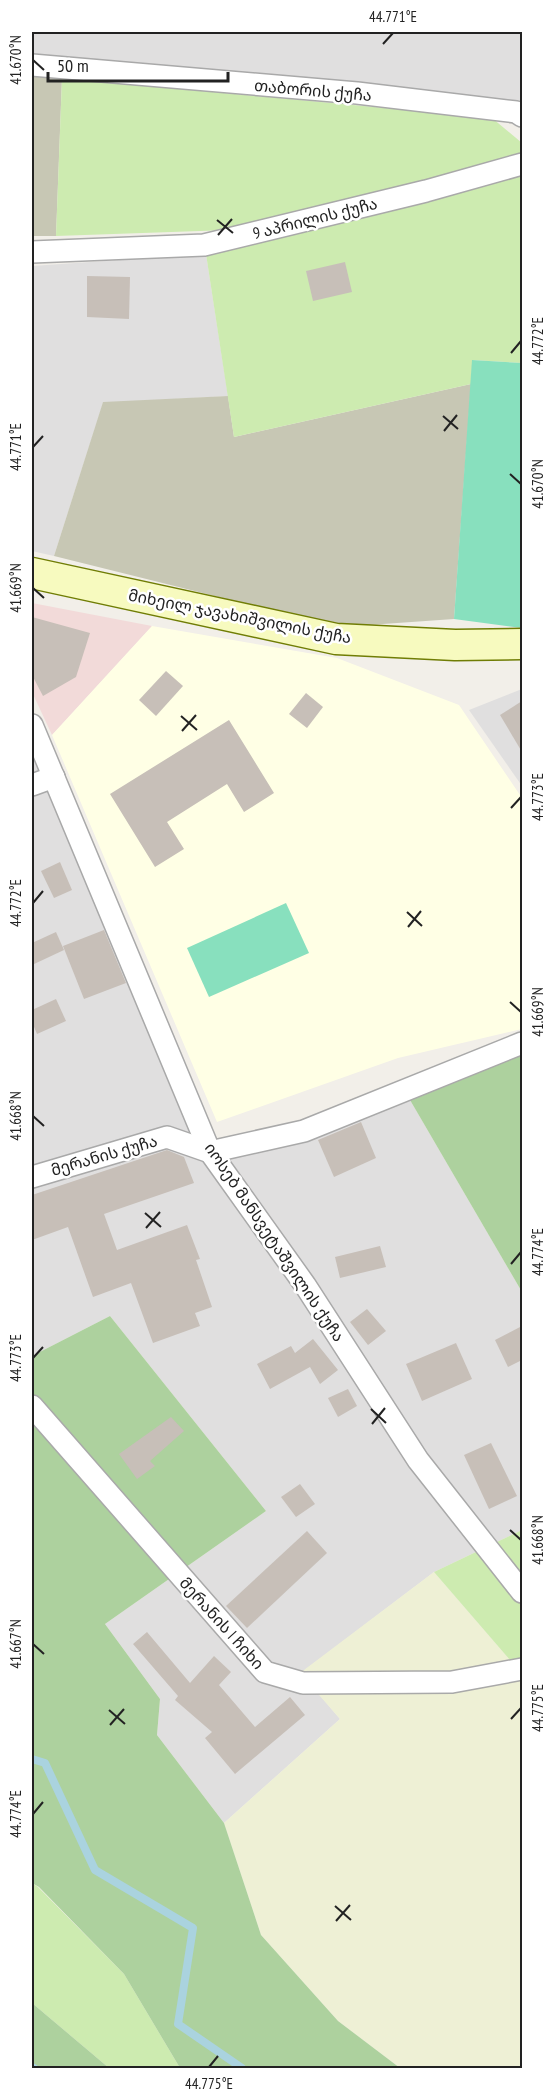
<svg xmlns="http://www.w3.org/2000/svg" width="554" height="2100" font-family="'PT Sans Narrow','Noto Sans Georgian',sans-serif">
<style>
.residential{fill:#e0dfdf}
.commercial{fill:#f2dad9}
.education{fill:#ffffe5}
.construction{fill:#c7c7b4}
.farmland{fill:#eef0d5}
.grass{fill:#cdebb0}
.forest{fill:#add19e}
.pitch{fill:#88e0be}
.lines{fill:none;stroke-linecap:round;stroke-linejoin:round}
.stream{stroke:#aad3df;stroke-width:8}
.building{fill:#c7bfb8}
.street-casing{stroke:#a9a9a9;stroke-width:24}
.secondary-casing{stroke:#707d05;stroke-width:33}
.street{stroke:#fff;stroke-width:21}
.secondary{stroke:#f7fabf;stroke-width:30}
.ticks{fill:none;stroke:#222;stroke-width:2}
.labels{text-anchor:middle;stroke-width:5;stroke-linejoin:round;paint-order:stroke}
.street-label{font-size:16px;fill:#222;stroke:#fff}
.neatline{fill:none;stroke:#222;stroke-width:2}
.ticks-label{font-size:15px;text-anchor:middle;fill:#222}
</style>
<rect width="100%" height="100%" fill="#f2efe9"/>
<g class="residential">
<path d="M32 32H522V116L32 65Z"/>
<path d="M206 254 228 396 103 403 54 556 32 551V266Z"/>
<path d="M522 689V786L469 710Z"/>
<path d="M32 751 203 1154 334 1127 410 1100 522 1292V1530L434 1572 301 1673 340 1719 224 1823 157 1735 160 1699 105 1624 266 1511 110 1316 32 1356Z"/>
</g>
<path class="commercial" d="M32 603 152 626 52 735 32 692Z"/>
<path class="education" d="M152 626 337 658 459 705 522 798V1029L398 1058 217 1122 52 735Z"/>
<g class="construction">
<path d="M32 74 62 78 56 236H32Z"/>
<path d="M471 384 454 619 340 627 54 556 103 402 228 396 234 437Z"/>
</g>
<path class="farmland" d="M434 1572 522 1674V2068H400L338 2021 261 1935 224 1823 340 1719 300 1673Z"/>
<g class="grass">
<path d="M62 78 492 118 522 143V155L229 230 56 236Z"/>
<path d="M522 164V363L473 360 471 384 234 437 206 254Z"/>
<path d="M522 1530V1674L434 1572Z"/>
<path d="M32 1883 38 1887 124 1974 180 2068H109L32 2003Z"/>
</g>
<g class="forest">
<path d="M522 1055V1292L410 1100Z"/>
<path d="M110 1316 266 1511 105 1624 160 1699 157 1735 224 1823 261 1935 338 2021 400 2068H180L124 1974 39 1887 32 1883V1356Z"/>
<path d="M32 2003 109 2068H32Z"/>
</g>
<g class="pitch">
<path d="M472 360 522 363V628L454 619Z"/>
<path d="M286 903 309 953 209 997 187 948Z"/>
</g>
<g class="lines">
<g class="stream">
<path d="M32 1759 45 1763 95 1870 193 1928 178 2024 242 2068"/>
<path d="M32 2067 34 2068"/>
</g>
</g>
<g class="building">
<path d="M345 262 352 292 313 301 306 271Z"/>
<path d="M87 276 130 277 129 319 87 317Z"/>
<path d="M32 617 90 633 76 677 43 696 32 675Z"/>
<path d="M166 671 183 686 156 716 139 700Z"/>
<path d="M306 693 323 707 307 728 289 714Z"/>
<path d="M522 701V752L500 715Z"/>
<path d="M229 720 274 793 244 812 227 784 167 822 184 849 155 867 110 794Z"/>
<path d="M60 862 72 890 54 898 41 871Z"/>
<path d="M104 930 126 983 84 999 63 946Z"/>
<path d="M56 932 64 950 32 965V943Z"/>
<path d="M56 999 66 1021 37 1034 32 1022V1010Z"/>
<path d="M361 1122 376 1158 334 1177 318 1140Z"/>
<path d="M167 1150 184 1157 194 1183 104 1214 117 1250 187 1225 200 1259 196 1260 212 1307 195 1313 200 1326 153 1343 131 1283 93 1297 68 1227 32 1240V1195Z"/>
<path d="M380 1246 386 1267 340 1278 335 1257Z"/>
<path d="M367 1309 386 1331 368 1345 350 1322Z"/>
<path d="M522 1326V1360L508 1367 495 1340Z"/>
<path d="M313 1339 338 1370 320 1384 310 1367 270 1389 257 1364 291 1346 295 1353Z"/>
<path d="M456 1343 472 1379 422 1401 406 1364Z"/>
<path d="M348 1389 357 1406 338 1417 328 1398Z"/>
<path d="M171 1417 184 1431 150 1461 155 1466 137 1479 119 1454Z"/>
<path d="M491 1443 517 1496 489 1509 464 1455Z"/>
<path d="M300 1484 315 1504 296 1517 281 1497Z"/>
<path d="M307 1531 327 1553 247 1628 226 1606Z"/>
<path d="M147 1632 190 1683 214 1656 231 1672 219 1685 255 1727 290 1697 305 1715 235 1774 205 1738 212 1732 175 1700 178 1696 133 1644Z"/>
</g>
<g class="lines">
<defs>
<g id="street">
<path d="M32 65 357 93 516 112 522 116"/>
<path d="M32 252 204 245 426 191 522 164"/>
<path d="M32 725 210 1152 305 1285 418 1460 522 1592"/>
<path d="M32 785 54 777"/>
<path d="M32 1177 167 1137 210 1152 304 1131 522 1043"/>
<path d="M32 1406 265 1672 303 1683 452 1682 522 1669"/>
</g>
<path id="secondary" d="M32 573 336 639 455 645 522 644"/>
</defs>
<use href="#street" class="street-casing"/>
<use href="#secondary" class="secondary-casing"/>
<use href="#street" class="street"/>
<use href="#secondary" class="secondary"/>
</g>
<path class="ticks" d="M383 44 393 33M33 60 44 70M217 220 233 233M218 235 232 219M511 353 521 341M443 416 458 429M444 431 457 415M33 447 43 436M510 474 521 484M33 588 44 598M181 716 197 730M182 731 196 715M511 808 521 797M33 903 43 891M407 912 422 926M408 927 421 911M510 1002 521 1012M33 1116 44 1126M145 1213 161 1227M146 1228 160 1212M511 1264 521 1252M33 1358 43 1347M371 1409 386 1423M372 1424 385 1408M510 1530 521 1540M33 1644 44 1654M109 1710 125 1724M511 1719 521 1708M110 1725 124 1709M33 1814 43 1802M335 1906 351 1920M336 1921 350 1905M209 2067 218 2056"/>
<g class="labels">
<g class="street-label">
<text transform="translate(313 90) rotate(5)" y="6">თაბორის ქუჩა</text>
<text transform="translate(315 218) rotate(-14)" y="6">9 აპრილის ქუჩა</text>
<text transform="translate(240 616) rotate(11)" y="6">მიხეილ ჯავახიშვილის ქუჩა</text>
<text transform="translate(104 1155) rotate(-16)" y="6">მერანის ქუჩა</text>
<text transform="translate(275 1242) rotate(56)" y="6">იოსებ მანსვეტაშვილის ქუჩა</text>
<text transform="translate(222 1623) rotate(48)" y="6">მერანის I ჩიხი</text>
</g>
</g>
<rect width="554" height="2100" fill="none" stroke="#ffffff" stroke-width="66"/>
<path d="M48 72v9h180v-9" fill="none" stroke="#222222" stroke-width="3"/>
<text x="57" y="72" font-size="18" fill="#222222" stroke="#ffffff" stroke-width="4.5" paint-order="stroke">50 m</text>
<rect x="33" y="33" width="488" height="2034" class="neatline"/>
<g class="ticks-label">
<text x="393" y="22">44.771°E</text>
<text transform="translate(16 60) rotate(-90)" y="5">41.670°N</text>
<text transform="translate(538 341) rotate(-90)" y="5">44.772°E</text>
<text transform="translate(16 447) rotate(-90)" y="5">44.771°E</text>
<text transform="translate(538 484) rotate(-90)" y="5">41.670°N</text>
<text transform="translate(16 588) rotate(-90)" y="5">41.669°N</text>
<text transform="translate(538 797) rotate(-90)" y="5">44.773°E</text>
<text transform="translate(16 903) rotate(-90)" y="5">44.772°E</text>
<text transform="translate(538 1012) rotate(-90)" y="5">41.669°N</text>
<text transform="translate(16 1116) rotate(-90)" y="5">41.668°N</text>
<text transform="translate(538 1252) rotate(-90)" y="5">44.774°E</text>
<text transform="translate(16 1358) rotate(-90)" y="5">44.773°E</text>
<text transform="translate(538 1540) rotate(-90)" y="5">41.668°N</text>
<text transform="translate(16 1644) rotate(-90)" y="5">41.667°N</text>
<text transform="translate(538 1708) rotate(-90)" y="5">44.775°E</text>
<text transform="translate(16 1814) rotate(-90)" y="5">44.774°E</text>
<text x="209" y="2089">44.775°E</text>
</g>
</svg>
